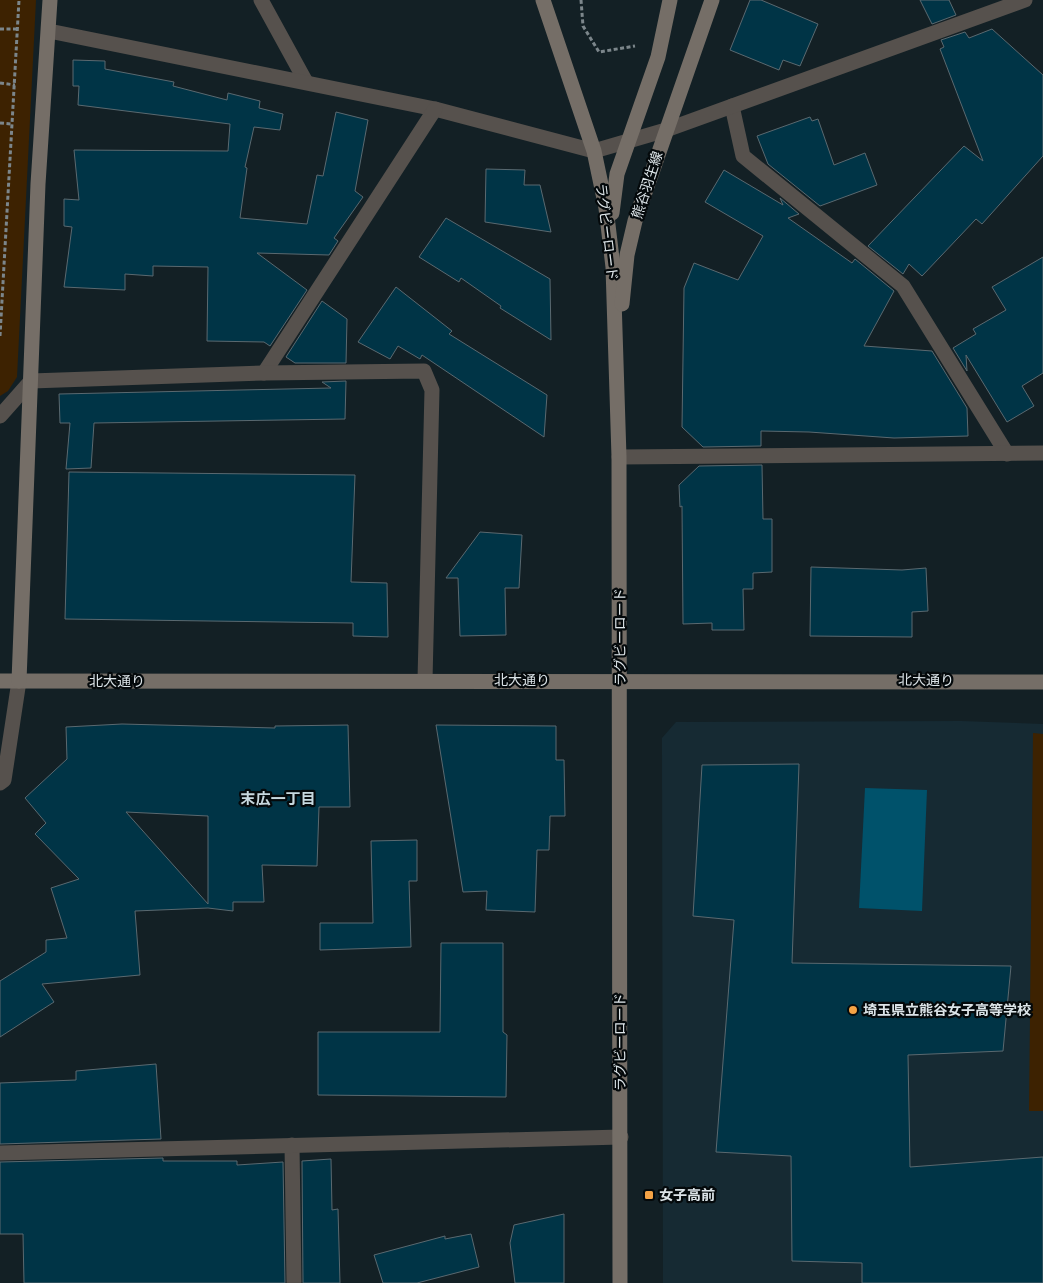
<svg xmlns="http://www.w3.org/2000/svg" width="1043" height="1283" font-family="'Libre Baskerville','Noto Sans JP',serif">
<style>
.built{fill:#162a33}
.green{fill:#3d2201}
.water{fill:#00526b}
.building{fill:#003446;stroke:#5a6970;fill-rule:evenodd}
.lines{fill:none;stroke-linecap:round;stroke-linejoin:round}
.path{stroke:#7c868b;stroke-width:3;stroke-dasharray:4 2.5;stroke-linecap:butt}
.lane{stroke:#56514d;stroke-width:15}
.street{stroke:#56514d;stroke-width:15}
.secondary{stroke:#756e67;stroke-width:15}
.poi-dot{fill:#f5a345;stroke:#04090b;stroke-width:2}
.labels{text-anchor:middle;stroke-width:4.5;stroke-linejoin:round;paint-order:stroke}
.street-label{font-size:14px;fill:#dce4e8;stroke:#04090b}
.poi-label{font-size:14px;font-weight:bold;fill:#dce4e8;stroke:#04090b;text-anchor:start}
.neighbourhood-label{font-size:15px;font-weight:bold;fill:#c7d8df;stroke:#04090b}
</style>
<rect width="100%" height="100%" fill="#132025"/>
<path class="built" d="M961 721 1043 724V1283H663L662 738 676 722Z"/>
<g class="green">
<path d="M0 0H36L17 377 8 391 0 396Z"/>
<path d="M1033 733 1043 734V1111H1029Z"/>
</g>
<path class="water" d="M865 788 927 790 922 911 859 908Z"/>
<g class="building">
<path d="M750 0H761L818 24 800 66 783 60 779 70 730 50Z"/>
<path d="M920 0H949L956 15 932 24Z"/>
<path d="M992 29 1043 75V156L982 224 976 219 922 276 909 264 903 274 868 246 964 146 983 161 940 49 944 47 941 40 965 32 969 38Z"/>
<path d="M73 60 105 61V69L174 82 173 86 227 100 228 93 260 101 259 108 283 114 280 130 254 127 245 167 247 168 240 218 307 224 317 175 323 176 336 112 368 120 355 191 363 197 334 238 338 241 329 255 257 253 307 290 270 346 264 342 207 341 208 267 153 266V276L125 274V290L64 287 72 227 64 226V199L79 200 74 150 228 151 230 124 78 105 79 86H73Z"/>
<path d="M810 117 812 121 818 119 834 165 865 153 877 185 820 206 768 164 757 136Z"/>
<path d="M486 169 525 170 524 185H540L551 232 485 222Z"/>
<path d="M724 170 783 205 780 198 799 214 788 218 852 263 855 259 894 291 864 346 932 351 967 408 968 436 894 438 809 432 761 431V446L703 447 682 427 684 288 694 263 738 280 763 236 705 202Z"/>
<path d="M446 218 550 279 551 340 500 308 501 306 461 278 459 282 419 257Z"/>
<path d="M1043 257V373L1022 386 1034 406 1007 422 966 355 967 371 953 348 976 334 973 329 1006 310 992 287Z"/>
<path d="M396 287 452 331 449 334 547 395 544 437 422 355 420 359 398 346 390 359 358 342Z"/>
<path d="M322 301 347 319 346 363H295L286 357Z"/>
<path d="M346 381 345 419 94 423 91 468 66 469 70 423H60L59 394 331 388 322 382Z"/>
<path d="M762 465 763 519H772V572L753 573V589H743L744 630H712V623L683 624 682 506 680 507 679 485 699 466Z"/>
<path d="M69 472 355 475 351 582 387 583 388 637 353 636V623L65 619Z"/>
<path d="M480 532 522 535 519 588H505L506 635 460 636 458 578H446Z"/>
<path d="M811 567 902 570 926 568 928 611 912 612V637L810 636Z"/>
<path d="M122 724 275 728V726L348 725 350 807H319L317 866 262 865 264 902H233V911L208 908 135 911 140 975 42 984 54 1002 0 1037V981L46 952V940L67 938 51 888 79 879 35 834 46 823 25 798 67 759 66 727ZM126 812 208 816V904Z"/>
<path d="M436 725 556 726V760H564L565 816H550L549 850H537L535 912 486 910 487 891 463 892Z"/>
<path d="M799 764 792 963 1011 966 1003 1051 908 1055 910 1167 1043 1157V1283H862V1263L792 1261 791 1156 716 1152 734 920 693 916 702 765Z"/>
<path d="M417 840V881H409L411 947 320 950V923H373L371 841Z"/>
<path d="M441 943H503V1032L507 1035 506 1097 318 1095V1032H440Z"/>
<path d="M156 1064 161 1139 0 1144V1083L76 1080V1071Z"/>
<path d="M163 1158V1161H237V1165L283 1162 285 1283H24L23 1234H0V1162Z"/>
<path d="M331 1159 332 1210 338 1209 340 1283H303L302 1161Z"/>
<path d="M564 1214V1283H515L510 1243 514 1225Z"/>
<path d="M471 1234 479 1267 417 1283H383L374 1255 445 1236V1239Z"/>
</g>
<g class="lines">
<g class="path">
<path d="M581 0 583 26 599 52 635 46"/>
<path d="M0 29H19"/>
<path d="M0 83 15 85"/>
<path d="M0 123 11 124"/>
<path d="M0 336 19 0"/>
</g>
<g class="lane">
<path d="M261 0 306 82"/>
<path d="M732 106 743 156 903 286 1007 454"/>
<path d="M292 1145 294 1283"/>
</g>
<g class="street">
<path d="M49 31 435 109 594 151 666 130 1025 0"/>
<path d="M264 373 435 109"/>
<path d="M0 416 31 381 264 373 424 371 432 390 425 680"/>
<path d="M619 457 1043 453"/>
<path d="M0 783 4 780 19 681"/>
<path d="M0 1153 621 1137"/>
</g>
<g class="secondary">
<path d="M543 0 594 151 606 208 613 267 619 457 620 1283"/>
<path d="M612 213 617 174 658 57 670 0"/>
<path d="M622 304 627 255 635 221 712 0"/>
<path d="M0 681 1043 682"/>
<path d="M19 681 38 184 50 0"/>
</g>
</g>
<g class="poi-dot">
<circle cx="853" cy="1010" r="5"/>
<rect x="644" y="1190" width="10" height="10" rx="2.5"/>
</g>
<g class="labels">
<g class="street-label">
<text transform="translate(647 185) rotate(-72)" y="5">熊谷羽生線</text>
<text transform="translate(607 232) rotate(83)" y="5">ラグビーロード</text>
<text transform="translate(620 637) rotate(-90)" y="5">ラグビーロード</text>
<text x="522" y="685">北大通り</text>
<text transform="translate(926 680) rotate(1)" y="5">北大通り</text>
<text x="117" y="686">北大通り</text>
<text transform="translate(620 1042) rotate(-90)" y="5">ラグビーロード</text>
</g>
<g class="poi-label">
<text x="863" y="1015">埼玉県立熊谷女子高等学校</text>
<text x="659" y="1200">女子高前</text>
</g>
<g class="neighbourhood-label">
<text x="278" y="804">末広一丁目</text>
</g>
</g>
</svg>
